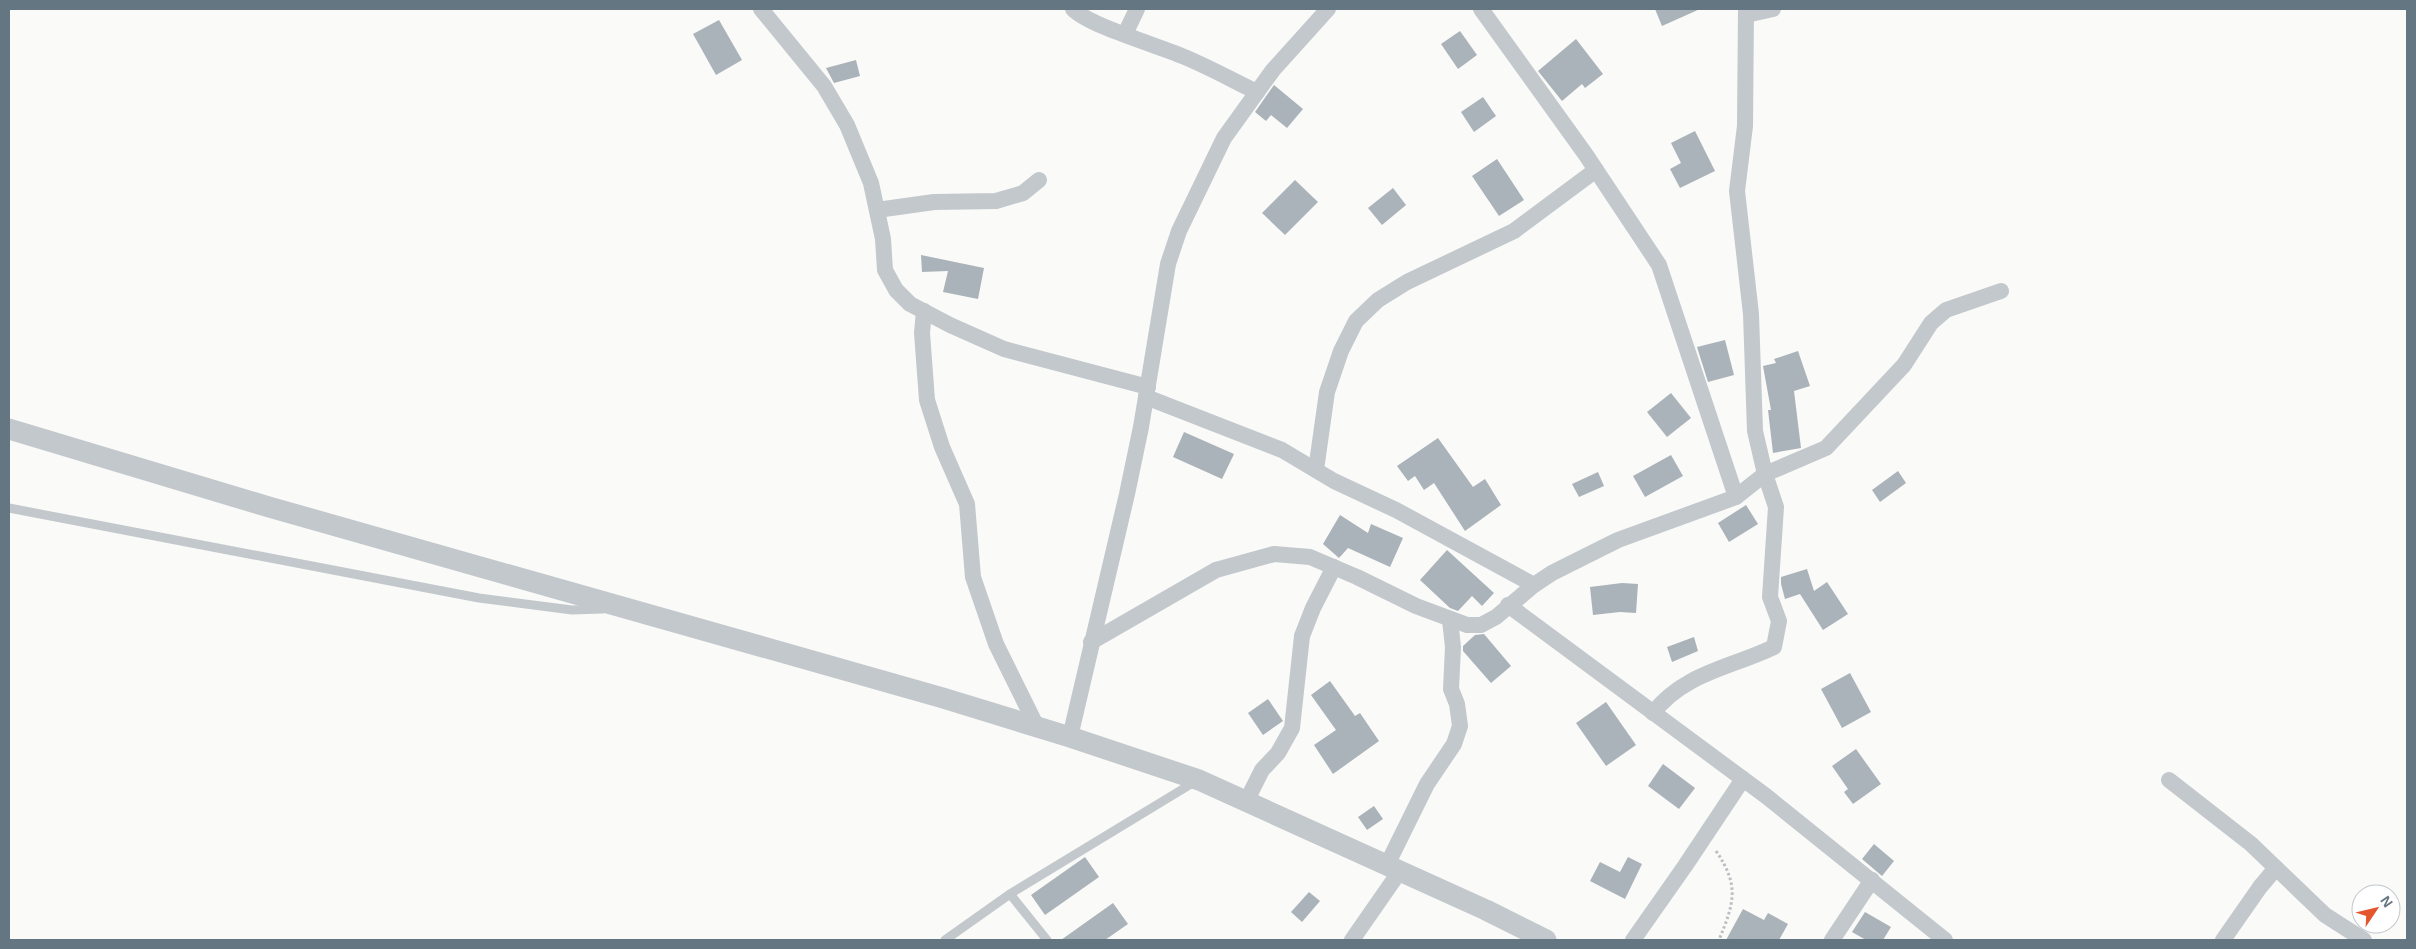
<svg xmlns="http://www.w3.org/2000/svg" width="2416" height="949" font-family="Arial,sans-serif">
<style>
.building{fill:#aab3b9}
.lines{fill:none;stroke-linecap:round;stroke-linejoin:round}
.path{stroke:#bbbfc2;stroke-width:3;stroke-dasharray:2.5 2.5;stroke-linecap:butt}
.service{stroke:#c3c8cc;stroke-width:9}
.minor{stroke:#c3c8cc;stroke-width:16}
.tertiary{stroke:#c3c8cc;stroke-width:21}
</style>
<rect width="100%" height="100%" fill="#fafaf8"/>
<g class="building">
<path d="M1655 9H1700L1662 26Z"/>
<path d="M719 20 742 60 716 75 693 34Z"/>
<path d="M1460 31 1477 55 1458 69 1441 44Z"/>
<path d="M1576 39 1603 74 1585 88 1582 84 1562 101 1538 71Z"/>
<path d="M856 60 860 76 834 83 826 68Z"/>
<path d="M1274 85 1303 109 1287 128 1271 115 1266 121 1255 112Z"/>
<path d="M1483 97 1496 116 1474 132 1461 112Z"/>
<path d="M1695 131 1715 171 1680 188 1670 169 1681 163 1671 143Z"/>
<path d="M1497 159 1524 200 1499 216 1472 176Z"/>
<path d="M1295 180 1318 202 1285 235 1262 213Z"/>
<path d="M1393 188 1406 205 1382 225 1368 208Z"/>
<path d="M921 255 984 268 978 299 943 292 948 271 922 272Z"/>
<path d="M1725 340 1734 375 1708 382 1697 347Z"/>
<path d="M1798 351 1810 386 1794 391 1801 448 1773 453 1768 410H1771L1763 366 1776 363 1774 359Z"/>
<path d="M1671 393 1691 418 1667 437 1647 412Z"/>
<path d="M1184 432 1234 454 1222 479 1173 457Z"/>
<path d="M1438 438 1473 487 1485 479 1501 505 1465 531 1434 483 1424 490 1415 476 1408 481 1397 466Z"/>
<path d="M1671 455 1683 476 1645 497 1633 476Z"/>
<path d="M1898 471 1906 483 1880 502 1872 490Z"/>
<path d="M1598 472 1604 486 1579 497 1572 484Z"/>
<path d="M1746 505 1758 524 1729 542 1718 523Z"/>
<path d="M1340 515 1368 533 1371 524 1403 538 1390 567 1348 548 1339 558 1323 544Z"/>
<path d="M1447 550 1494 593 1482 606 1472 596 1458 611 1450 608 1420 580Z"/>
<path d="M1807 569 1814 591 1827 582 1848 614 1823 630 1800 594 1785 599 1781 584V577Z"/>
<path d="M1622 583 1638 584 1636 613 1620 612 1593 615 1590 587Z"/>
<path d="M1484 634 1511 666 1491 683 1463 651V646L1475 635Z"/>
<path d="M1694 637 1698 651 1672 662 1667 647Z"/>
<path d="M1850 673 1871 712 1842 728 1821 689Z"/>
<path d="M1330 681 1355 716 1360 713 1379 741 1333 774 1314 745 1336 730 1311 695Z"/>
<path d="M1268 699 1283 721 1263 735 1248 713Z"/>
<path d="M1606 702 1636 745 1606 766 1576 723Z"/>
<path d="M1856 749 1881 784 1853 804 1844 792 1848 789 1832 766Z"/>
<path d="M1663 764 1695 788 1679 809 1648 786Z"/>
<path d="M1374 806 1383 819 1367 830 1358 817Z"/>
<path d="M1874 844 1894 861 1882 876 1862 859Z"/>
<path d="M1085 857 1099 877 1045 915 1031 895Z"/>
<path d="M1628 857 1642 864 1625 899 1590 881 1600 862 1620 872Z"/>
<path d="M1309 892 1320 901 1302 922 1291 912Z"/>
<path d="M1113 903 1128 924 1105 940H1061Z"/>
<path d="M1743 909 1764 920 1768 913 1788 924 1779 940H1726Z"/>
<path d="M1865 912 1891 927 1883 940H1866L1852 932Z"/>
</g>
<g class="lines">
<path class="path" d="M1716 851C1740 886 1734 903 1719 940"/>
<g class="service">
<path d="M9 508 479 598 572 610 603 609"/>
<path d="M1010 894 1047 940"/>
<path d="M945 940 1010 894 1196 781"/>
</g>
<g class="minor">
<path d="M761 9 824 86 847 125 871 183 883 239 885 270 896 290 910 304 950 325 1004 349 1148 387"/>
<path d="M1073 9C1090 26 1156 45 1182 56 1207 66 1232 80 1257 92"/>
<path d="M1481 9 1586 155 1659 265 1736 497"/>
<path d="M1746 15 1773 9"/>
<path d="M1125 34 1137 9"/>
<path d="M877 210 934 202 996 201 1023 193 1039 180"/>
<path d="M924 311 922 333 927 400 942 447 967 504 973 577 996 644 1037 727"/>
<path d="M1146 397 1282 450 1334 481 1396 510 1534 585"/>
<path d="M1316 470 1327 392 1341 351 1356 321 1378 300 1407 282 1514 231 1596 170"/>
<path d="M1508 605 1766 796 1945 940"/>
<path d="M1091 642 1216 570 1274 554 1310 557 1357 577 1416 606 1467 625H1481L1496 617 1534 585 1552 573 1618 540 1736 497 1765 474 1826 448 1904 365 1931 323 1946 310 2001 291"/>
<path d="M1653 713C1684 673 1730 668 1774 647L1779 621 1770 597 1776 507 1765 474 1755 431 1751 314 1737 191 1745 126 1746 9"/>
<path d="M1070 737 1127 494 1141 427 1168 264 1179 231 1224 138 1273 70 1328 9"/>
<path d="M2169 780 2251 844 2325 915 2364 940"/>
<path d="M1246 802 1262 770 1278 753 1292 728 1302 636 1313 608 1334 567"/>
<path d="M1387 865 1427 784 1454 744 1460 726 1457 704 1451 689 1453 647 1450 620"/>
<path d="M1352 940 1400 871"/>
<path d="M1633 940 1685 866 1743 779"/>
<path d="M1832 940 1872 880"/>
<path d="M2223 940 2260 887 2276 868"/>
</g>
<path class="tertiary" d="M9 429 269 507 943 698 1070 737 1199 780 1486 910 1546 940"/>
</g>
<rect width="2416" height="949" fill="none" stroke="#657683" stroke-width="20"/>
<g transform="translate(2376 909) rotate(55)"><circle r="24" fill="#ffffff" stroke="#c1c8cd"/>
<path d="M0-4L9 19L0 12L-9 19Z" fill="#e4572e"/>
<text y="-8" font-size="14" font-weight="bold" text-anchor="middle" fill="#657683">N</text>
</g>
</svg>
